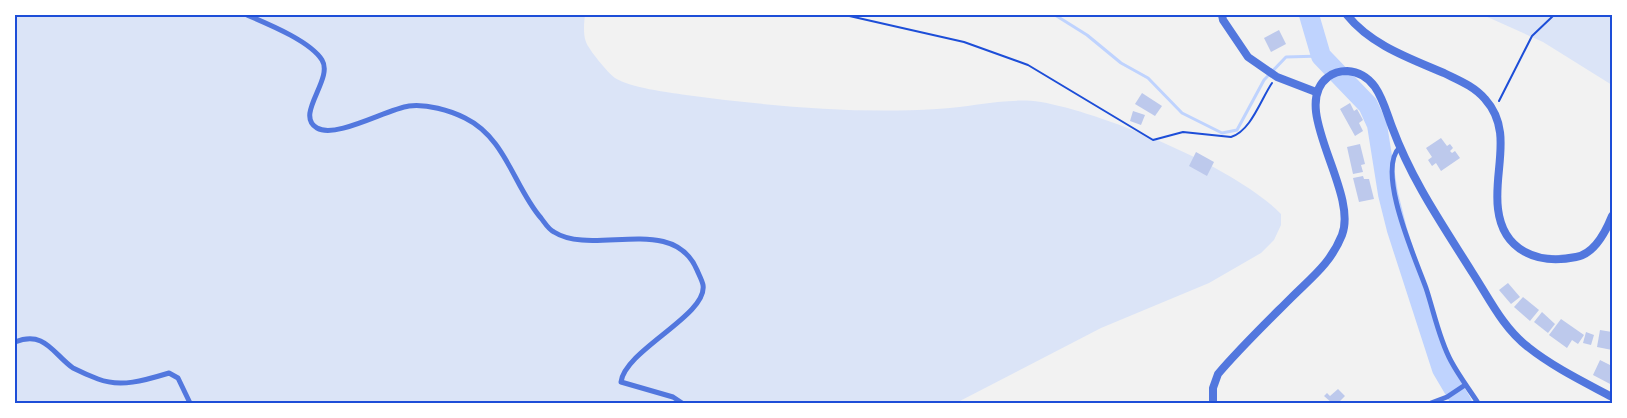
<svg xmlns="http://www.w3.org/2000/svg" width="1627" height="418" font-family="'Open Sans',sans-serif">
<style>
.green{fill:#dbe4f7}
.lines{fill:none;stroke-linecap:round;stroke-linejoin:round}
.stream{stroke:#bfd3fe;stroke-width:3}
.river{stroke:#bfd3fe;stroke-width:20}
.building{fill:#bdc9ec}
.path{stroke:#1d4ed8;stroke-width:2}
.minor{stroke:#5277de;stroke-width:5}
.tertiary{stroke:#5277de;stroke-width:8}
.neatline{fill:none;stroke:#1d4ed8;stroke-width:2}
</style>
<rect width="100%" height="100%" fill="#f2f2f2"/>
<g class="green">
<path d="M15 15H585C584 22 583 35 586 42 589 50 608 73 615 78 631 88 667 92 686 95 769 106 853 114 937 109 972 107 1006 97 1041 102 1104 113 1237 168 1281 214V225L1274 240 1261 253 1209 283 1101 328 956 403H15Z"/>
<path d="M1483 15H1612V85L1543 42Z"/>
</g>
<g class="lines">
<path class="stream" d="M1055 15 1087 35 1121 63 1148 78 1182 113 1222 133 1237 130 1264 80 1286 57 1321 56"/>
<path class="river" d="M1309 15 1321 56 1368 105 1377 125 1388 194 1397 230 1442 369 1462 403"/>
</g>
<g class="building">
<path d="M1279 30 1286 44 1271 52 1264 38Z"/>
<path d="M1142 93 1162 106 1155 116 1135 104Z"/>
<path d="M1350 103 1354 111 1357 109 1363 120 1359 123 1363 131 1355 136 1340 109Z"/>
<path d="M1133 111 1145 115 1141 125 1130 121Z"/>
<path d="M1441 138 1447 146 1450 144 1453 148 1450 151 1452 153 1455 151 1460 158 1441 171 1436 163 1432 166 1428 160 1432 157 1426 148Z"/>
<path d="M1360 144 1365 164 1361 165 1363 172 1353 174 1347 147Z"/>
<path d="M1196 152 1214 162 1207 176 1189 166Z"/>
<path d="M1363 176 1364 179H1369L1374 199 1359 202 1353 178Z"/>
<path d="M1508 283 1520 297 1511 304 1499 290Z"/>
<path d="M1523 297 1539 310 1530 321 1514 307Z"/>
<path d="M1542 312 1555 324 1548 333 1534 322Z"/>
<path d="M1561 319 1584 335 1578 344 1572 340 1567 348 1549 335Z"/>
<path d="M1600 330 1612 332V350L1597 347Z"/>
<path d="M1586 332 1594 335 1591 345 1583 343Z"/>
<path d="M1600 360 1612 366V385L1593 375Z"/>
<path d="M1338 389 1345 396 1338 403H1332L1324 396 1327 393 1330 396Z"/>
</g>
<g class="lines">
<g class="path">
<path d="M845 15 964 42 1028 65 1153 140 1183 132 1231 137C1251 131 1261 99 1272 83"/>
<path d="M1499 101 1532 36 1554 15"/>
</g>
<g class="minor">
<path d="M247 15C268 24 310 41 322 60 334 79 294 115 317 128 336 139 387 109 409 106 427 104 449 110 465 118 506 138 514 187 541 218 545 223 548 229 554 232 593 257 673 213 697 270 699 275 702 280 703 285 708 315 625 350 621 382L673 397 682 403"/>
<path d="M1400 147C1375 170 1416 260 1426 288 1434 312 1439 339 1451 361 1459 376 1469 389 1478 403"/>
<path d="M15 342C45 330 53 354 73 368 81 372 90 376 98 379 121 388 146 380 169 373L178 378 190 403"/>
<path d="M1431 403 1447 397 1465 385"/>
</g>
<g class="tertiary">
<path d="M1222 15 1223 20 1248 57 1277 77 1316 92"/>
<path d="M1347 15C1371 45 1409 58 1444 73 1458 80 1474 86 1485 99 1514 131 1493 171 1498 209 1503 251 1538 265 1576 257 1594 254 1606 231 1612 216"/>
<path d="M1213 403V388L1218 374C1241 347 1266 323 1291 298 1312 277 1331 263 1342 235 1359 191 1288 107 1328 77 1333 73 1341 71 1347 71 1377 73 1383 103 1392 127 1412 181 1442 224 1472 272 1489 298 1503 328 1528 347 1553 367 1584 382 1612 397"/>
</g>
</g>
<rect width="1627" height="418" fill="none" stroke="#ffffff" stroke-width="32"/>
<rect x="16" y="16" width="1595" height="386" class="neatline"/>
</svg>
